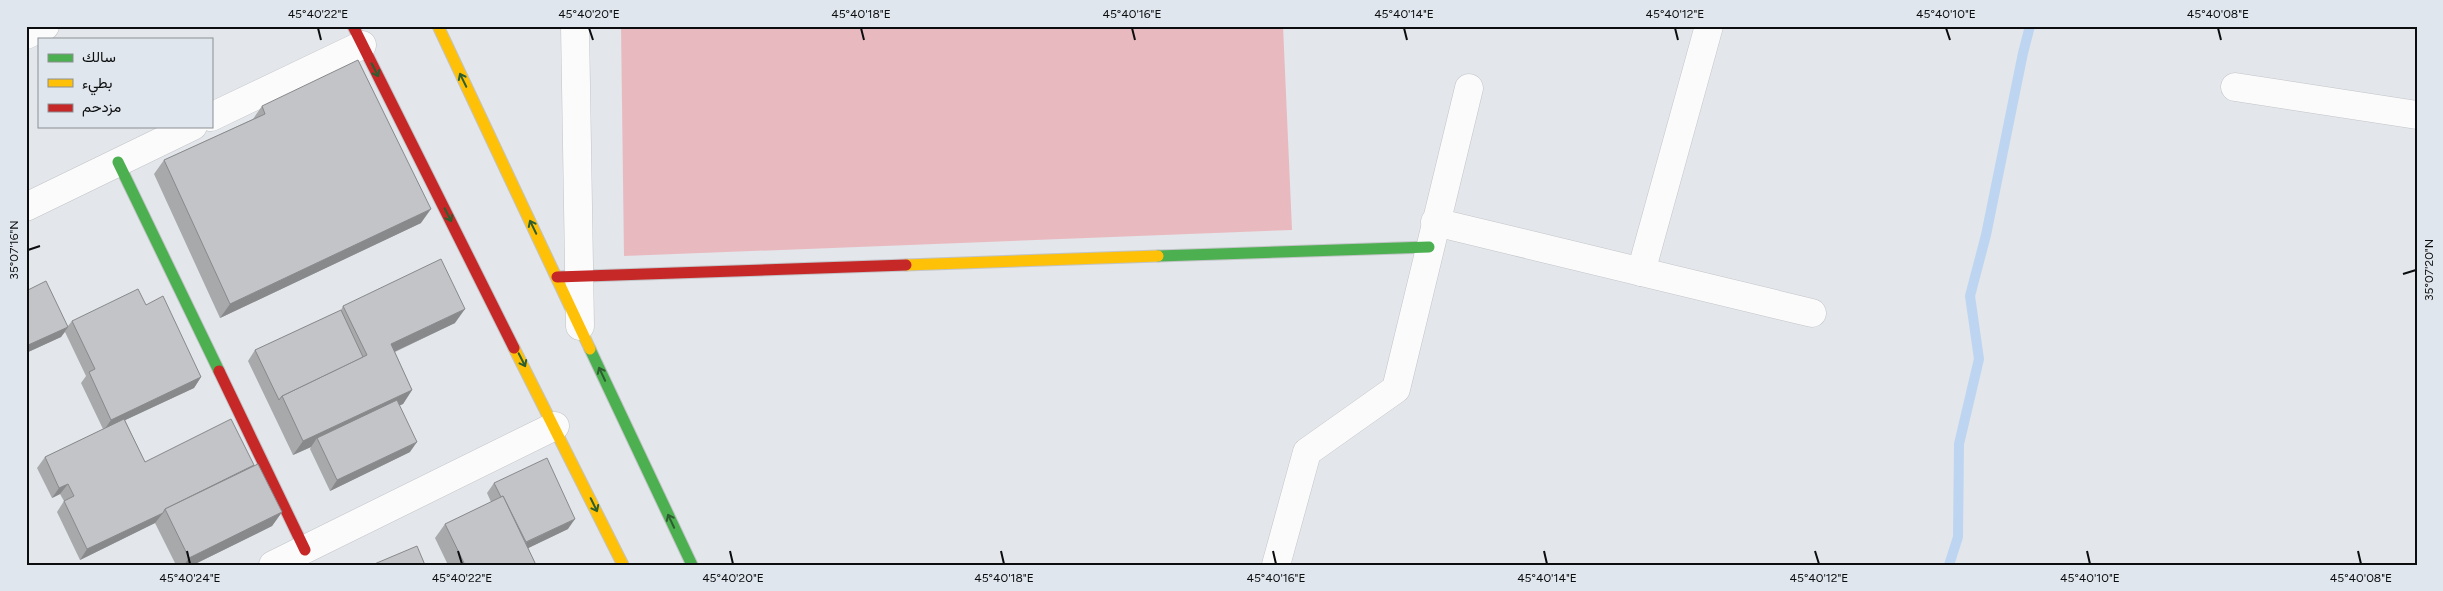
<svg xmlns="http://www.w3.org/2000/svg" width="2443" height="591" font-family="Figtree,Vazirmatn,sans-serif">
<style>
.green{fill:#e8bac0}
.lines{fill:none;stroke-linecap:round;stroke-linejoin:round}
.stream{stroke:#bdd5f0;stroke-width:10}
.street-casing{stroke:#c2c4c7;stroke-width:29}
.fast-casing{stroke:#c2c4c7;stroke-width:13}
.slow-casing{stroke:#c2c4c7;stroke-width:13}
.jam-casing{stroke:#c2c4c7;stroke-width:13}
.street{stroke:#fbfbfc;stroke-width:28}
.fast{stroke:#4caf50;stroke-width:11}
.slow{stroke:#ffc107;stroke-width:11}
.jam{stroke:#c62828;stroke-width:11}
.wall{fill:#a7a9ab}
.shaded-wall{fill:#88898b}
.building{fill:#c2c4c7;stroke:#88898b}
.oneway{stroke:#2c5e30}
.ticks{fill:none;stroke:#0b0d0f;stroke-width:2}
.neatline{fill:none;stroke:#0b0d0f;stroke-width:2}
.ticks-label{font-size:12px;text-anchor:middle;fill:#0b0d0f}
</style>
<rect width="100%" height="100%" fill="#e3e6ea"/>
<path class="green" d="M621 26H1283L1292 230 624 256Z"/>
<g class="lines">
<path class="stream" d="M1949 565 1958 537 1959 444 1979 359 1970 296 1986 235 2023 53 2030 26"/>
<defs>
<g id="street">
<path d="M575 26 580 326"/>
<path d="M26 35 45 26"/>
<path d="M2235 87 2417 115"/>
<path d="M211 117 362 45"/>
<path d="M26 207 193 126"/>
<path d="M1435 222 1812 313"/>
<path d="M1641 272 1709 26"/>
<path d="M273 565 555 426"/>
<path d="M1276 565 1307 452 1396 389 1469 88"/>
</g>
<g id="fast">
<path d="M118 162 219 371"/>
<path d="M1158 256 1429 247"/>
<path d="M590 349 692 565"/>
</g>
<g id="slow">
<path d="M438 26 590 349"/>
<path d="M906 265 1158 256"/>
<path d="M514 348 623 565"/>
</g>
<g id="jam">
<path d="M353 26 514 348"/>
<path d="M557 277 906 265"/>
<path d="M219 371 305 550"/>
</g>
</defs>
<use href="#street" class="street-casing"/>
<use href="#fast" class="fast-casing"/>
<use href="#slow" class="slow-casing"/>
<use href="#jam" class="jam-casing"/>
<use href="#street" class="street"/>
<use href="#fast" class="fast"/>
<use href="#slow" class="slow"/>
<use href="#jam" class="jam"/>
</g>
<g class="wall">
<path d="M262 106 421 223 220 318 154 174 164 160 253 119Z"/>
<path d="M26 291 68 326 72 321 146 305 201 377 194 388 125 420 145 462 254 465 282 512 272 526 193 565H176L155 523 80 560 57 512 64 501 60 494 52 498 37 468 45 457 103 429 81 383 86 376 65 332 61 337 26 353Z"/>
<path d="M343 306 455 323 395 352 412 390 403 404 399 405 410 452 330 491 310 449 311 447 293 455 248 361 255 350 341 310Z"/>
<path d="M494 483 568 529 528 548 536 565H448L435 538 445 524 491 502 487 493Z"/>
</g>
<g class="shaded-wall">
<path d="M431 209 421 223 220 318 230 304Z"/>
<path d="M465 309 455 323 381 358 391 344Z"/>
<path d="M68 327 61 337 26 353V346Z"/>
<path d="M201 377 194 388 104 430 111 420Z"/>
<path d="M412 390 403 404 319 443 317 438 311 447 293 455 303 441Z"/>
<path d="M417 442 410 452 330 491 337 480Z"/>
<path d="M68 484 60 494 52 498 59 488Z"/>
<path d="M282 512 272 526 193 565H184L189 558Z"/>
<path d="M163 513 155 523 80 560 87 549Z"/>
<path d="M575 519 568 529 516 554 523 544Z"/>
</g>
<g class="building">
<path d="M358 60 431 209 230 304 164 160 265 114 262 106Z"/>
<path d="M441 259 465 309 391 344 412 390 303 441 282 396 367 355 343 306Z"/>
<path d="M46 281 68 327 26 346V291Z"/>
<path d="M138 289 146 305 163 296 201 377 111 420 89 372 95 369 72 321Z"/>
<path d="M341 310 363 357 282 396 279 400 255 350Z"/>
<path d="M397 400 417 442 337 480 317 438Z"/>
<path d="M124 419 145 462 231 419 254 465 165 509 163 513 87 549 64 501 74 496 68 484 59 488 45 457Z"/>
<path d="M547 458 575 519 526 542 503 496 501 497 494 483Z"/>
<path d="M258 464 282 512 189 558 165 509Z"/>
<path d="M503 496 536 565H465L445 524Z"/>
<path d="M417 546 425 565H372Z"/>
</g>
<defs><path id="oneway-shaft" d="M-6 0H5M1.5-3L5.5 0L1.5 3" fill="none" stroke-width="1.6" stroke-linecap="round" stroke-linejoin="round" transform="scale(1.25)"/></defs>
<g class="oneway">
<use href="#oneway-shaft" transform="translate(375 70) rotate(63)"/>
<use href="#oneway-shaft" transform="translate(463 80) rotate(-116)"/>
<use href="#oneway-shaft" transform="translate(448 215) rotate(63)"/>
<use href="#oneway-shaft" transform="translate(533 227) rotate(-116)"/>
<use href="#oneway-shaft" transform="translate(522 360) rotate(63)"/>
<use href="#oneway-shaft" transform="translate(602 374) rotate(-115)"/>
<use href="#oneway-shaft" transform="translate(594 505) rotate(64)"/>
<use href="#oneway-shaft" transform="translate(671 521) rotate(-115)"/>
</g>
<path class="ticks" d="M318 28 321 40M589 28 593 40M861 28 864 40M1132 28 1135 40M1404 28 1407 40M1675 28 1678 40M1946 28 1950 40M2218 28 2221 40M28 250 40 246M2403 274 2416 270M187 551 190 564M458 551 462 564M730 551 733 564M1001 551 1004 564M1273 551 1276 564M1544 551 1547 564M1815 551 1819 564M2087 551 2090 564M2358 551 2361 564"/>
<rect width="2443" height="591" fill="none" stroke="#e0e6ed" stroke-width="55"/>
<rect x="38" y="38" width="175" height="90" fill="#e0e6ed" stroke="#8b8f94"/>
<rect x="48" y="54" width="25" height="8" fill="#4caf50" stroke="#8b8f94"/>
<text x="82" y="62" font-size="15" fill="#0b0d0f">سالك</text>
<rect x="48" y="79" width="25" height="8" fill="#ffc107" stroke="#8b8f94"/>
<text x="82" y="88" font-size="15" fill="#0b0d0f">بطيء</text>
<rect x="48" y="104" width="25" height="8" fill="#c62828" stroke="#8b8f94"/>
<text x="82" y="112" font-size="15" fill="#0b0d0f">مزدحم</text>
<rect x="28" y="28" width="2388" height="536" class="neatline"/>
<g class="ticks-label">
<text x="318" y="18">45°40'22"E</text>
<text x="589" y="18">45°40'20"E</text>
<text x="861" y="18">45°40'18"E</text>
<text x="1132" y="18">45°40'16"E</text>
<text x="1404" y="18">45°40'14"E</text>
<text x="1675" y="18">45°40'12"E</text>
<text x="1946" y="18">45°40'10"E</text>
<text x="2218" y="18">45°40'08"E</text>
<text transform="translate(14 250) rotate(-90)" y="4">35°07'16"N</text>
<text transform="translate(2429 270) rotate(-90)" y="4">35°07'20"N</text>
<text x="190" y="582">45°40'24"E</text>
<text x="462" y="582">45°40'22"E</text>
<text x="733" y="582">45°40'20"E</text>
<text x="1004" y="582">45°40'18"E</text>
<text x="1276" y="582">45°40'16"E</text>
<text x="1547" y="582">45°40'14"E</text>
<text x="1819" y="582">45°40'12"E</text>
<text x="2090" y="582">45°40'10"E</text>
<text x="2361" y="582">45°40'08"E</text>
</g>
</svg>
